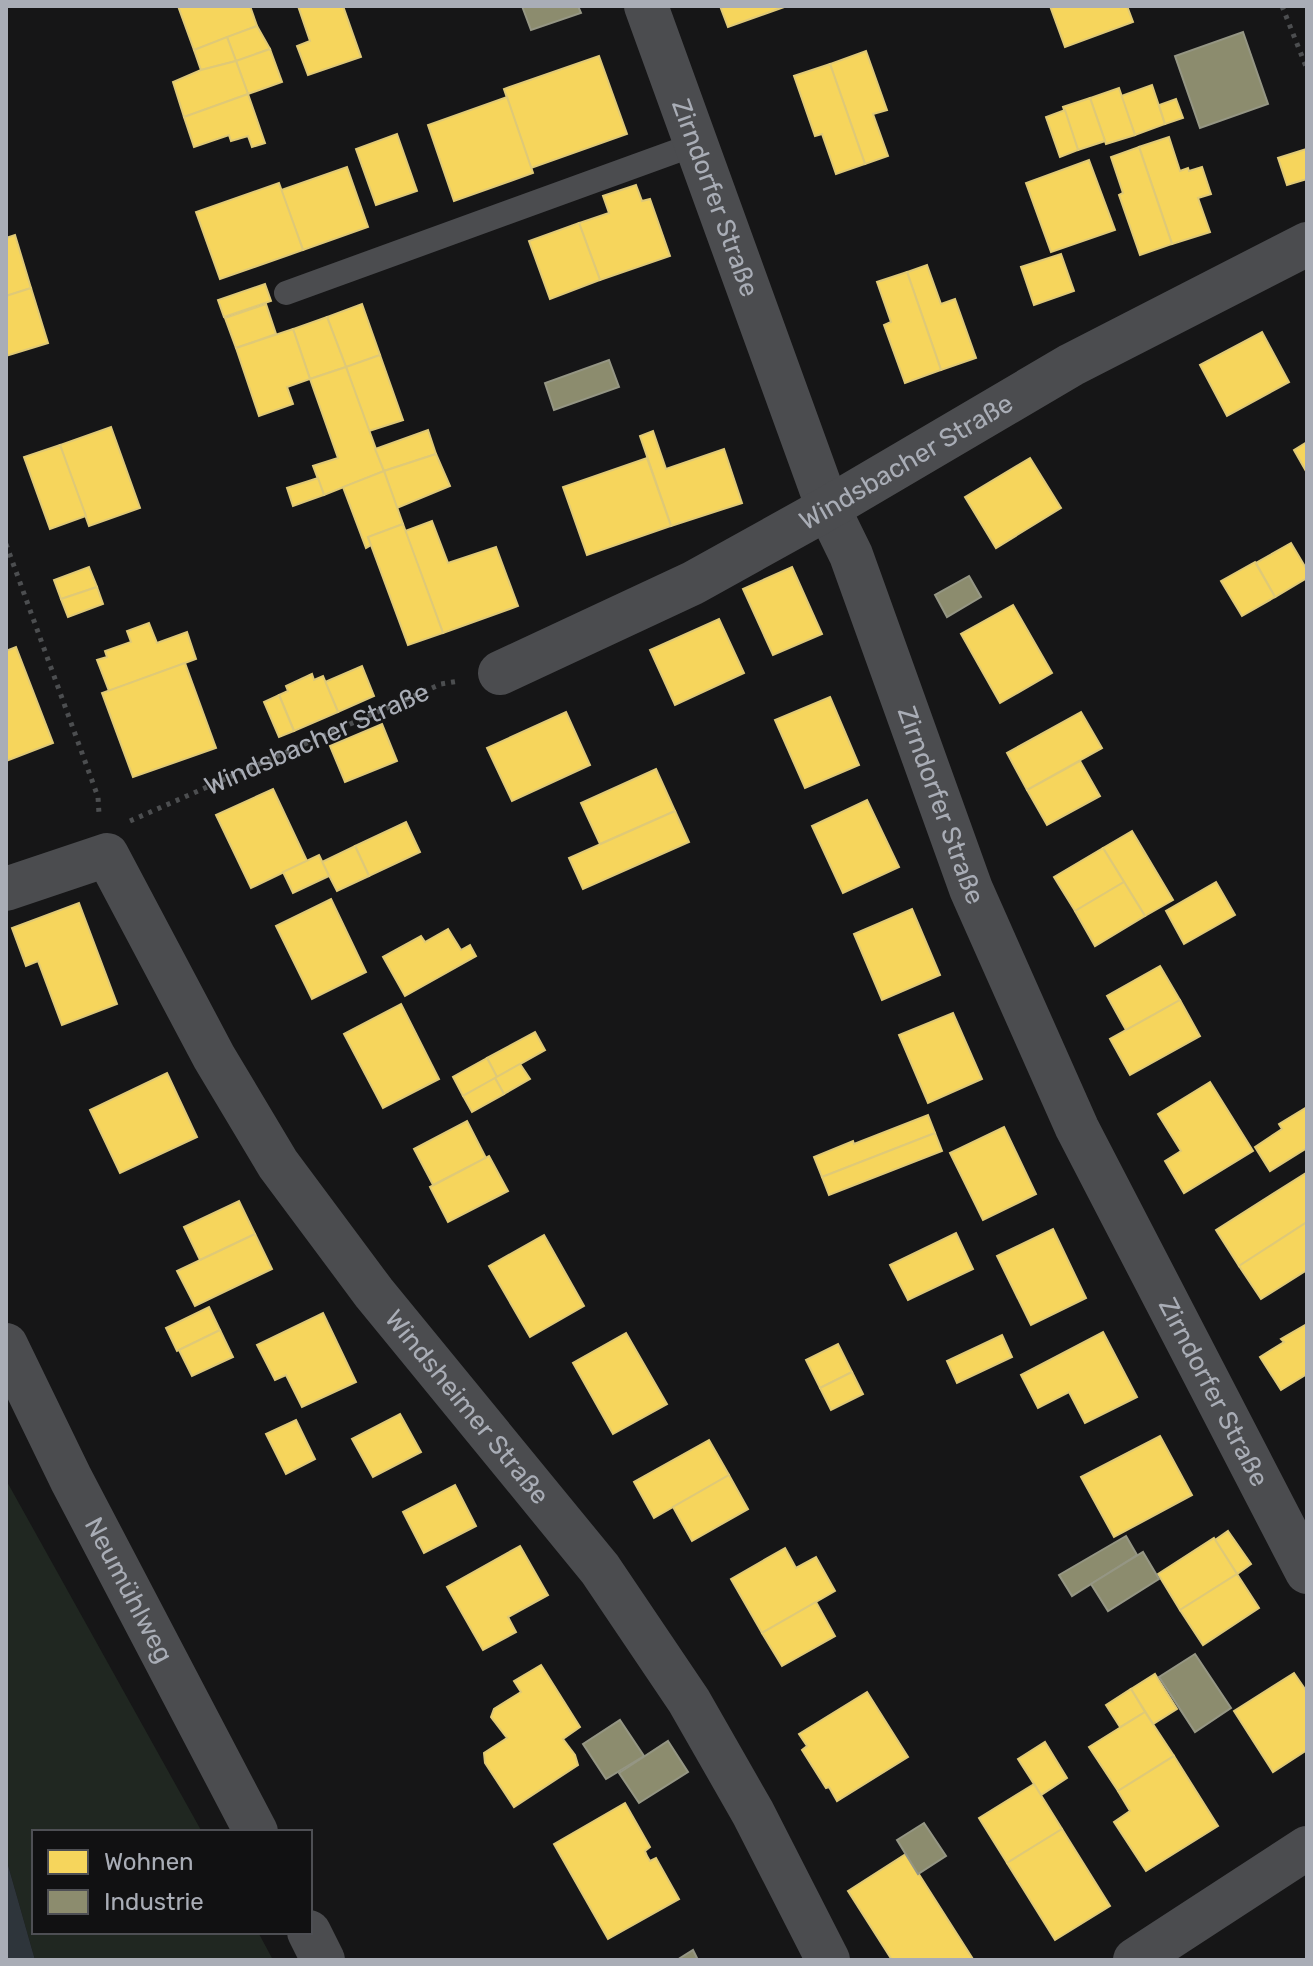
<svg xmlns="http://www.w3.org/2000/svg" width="1313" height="1966" font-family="Rubik,sans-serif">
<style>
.green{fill:#202721}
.water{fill:#2e353b}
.homes{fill:#f6d55c;stroke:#dfc977;stroke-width:2}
.industry{fill:#8c8c6e;stroke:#959684;stroke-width:2}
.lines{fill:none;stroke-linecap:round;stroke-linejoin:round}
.path{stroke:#4c4e50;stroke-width:5;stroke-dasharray:4 6;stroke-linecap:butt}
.service{stroke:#4b4c4f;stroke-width:24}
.minor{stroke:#4b4c4f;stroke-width:44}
.labels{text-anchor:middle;stroke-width:8;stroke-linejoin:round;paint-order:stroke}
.street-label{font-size:26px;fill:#a9adb6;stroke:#111112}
</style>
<rect width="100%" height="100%" fill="#161617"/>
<path class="green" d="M6 1480 202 1832H34V1932H258L273 1960H35L6 1858Z"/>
<path class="water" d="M6 1858 35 1960H6Z"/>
<g class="homes">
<path d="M178 6H250L257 26 194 50Z"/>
<path d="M298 6H343L361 57 308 75 297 46 310 41Z"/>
<path d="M720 6H787L728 27Z"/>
<path d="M1050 6H1127L1133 22 1065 47Z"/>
<path d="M257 26 270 49 236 61 227 37Z"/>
<path d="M227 37 236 61 201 70 194 50Z"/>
<path d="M270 49 282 82 248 94 236 61Z"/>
<path d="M866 51 887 110 873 114 888 156 865 164 830 64Z"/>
<path d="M599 56 627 134 531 168 504 89Z"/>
<path d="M236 61 248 94 184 117 173 82 201 70Z"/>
<path d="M830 64 865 164 836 174 822 134 815 136 794 76Z"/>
<path d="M1152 85 1165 124 1135 135 1121 96Z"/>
<path d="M1119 88 1135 135 1106 144 1090 98Z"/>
<path d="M248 94 265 143 252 147 248 136 231 141 229 135 194 147 184 117Z"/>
<path d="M507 97 533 173 454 201 428 125Z"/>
<path d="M1090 98 1105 141 1078 150 1063 107Z"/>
<path d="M1176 99 1183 118 1165 124 1159 105Z"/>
<path d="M1065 110 1078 150 1060 157 1046 117Z"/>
<path d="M397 134 417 191 376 205 356 149Z"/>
<path d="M1169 137 1180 171 1188 168 1189 171 1202 167 1211 194 1198 198 1210 232 1172 244 1139 147Z"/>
<path d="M1139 147 1172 244 1140 255 1119 195 1123 193 1111 157Z"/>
<path d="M1306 149 1307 179 1287 185 1278 158Z"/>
<path d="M1089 160 1115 230 1051 252 1026 183Z"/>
<path d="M347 167 368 227 303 250 281 190Z"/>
<path d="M279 183 303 250 220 279 196 212Z"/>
<path d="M636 185 642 201 650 199 670 256 600 280 579 223 609 213 603 196Z"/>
<path d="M579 223 600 280 550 299 529 241Z"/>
<path d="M15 235 31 288 6 296V238Z"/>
<path d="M1061 254 1074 291 1034 305 1021 267Z"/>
<path d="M927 265 941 304 955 299 976 358 941 370 907 272Z"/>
<path d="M907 272 941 370 905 383 884 325 891 322 877 282Z"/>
<path d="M265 284 271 301 224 317 218 300Z"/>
<path d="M31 288 48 343 6 356V296Z"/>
<path d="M266 304 276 334 236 348 225 318Z"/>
<path d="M362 304 380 355 346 367 327 317Z"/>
<path d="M327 317 346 367 310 379 293 329Z"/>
<path d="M293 329 310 379 287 387 293 404 259 416 236 348Z"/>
<path d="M1262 332 1289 382 1227 416 1200 365Z"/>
<path d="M380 355 403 420 369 431 346 367Z"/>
<path d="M346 367 384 471 324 495 313 466 338 458 310 379Z"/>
<path d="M111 427 140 508 89 526 60 445Z"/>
<path d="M428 430 436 454 384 471 375 449Z"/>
<path d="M653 431 666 469 724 449 742 503 671 526 640 436Z"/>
<path d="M1307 442V473L1294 450Z"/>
<path d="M60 445 86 516 50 529 24 457Z"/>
<path d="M436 454 450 486 397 508 384 471Z"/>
<path d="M647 458 671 526 587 555 563 487Z"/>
<path d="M1030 458 1061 508 996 548 965 497Z"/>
<path d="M384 471 403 524 368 537 371 545 366 548 343 487Z"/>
<path d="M318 478 324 495 293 506 287 488Z"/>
<path d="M432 521 448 563 496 547 518 606 443 633 405 531Z"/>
<path d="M403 524 443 633 408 645 368 537Z"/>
<path d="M1291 543 1307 570V578L1275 597 1256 563Z"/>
<path d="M1255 562 1275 597 1242 616 1221 581Z"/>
<path d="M89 567 97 587 61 599 54 580Z"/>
<path d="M792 567 822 634 773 655 743 589Z"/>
<path d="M97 587 103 604 68 617 61 599Z"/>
<path d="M1013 605 1052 673 1000 703 961 634Z"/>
<path d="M719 619 744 673 675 705 650 650Z"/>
<path d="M149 623 157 643 187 632 196 659 109 691 97 660 107 657 105 651 131 642 127 631Z"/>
<path d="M16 647 53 743 6 761V651Z"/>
<path d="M185 663 216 748 133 777 102 693Z"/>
<path d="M362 666 374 696 338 712 325 682Z"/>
<path d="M312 674 314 680 323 676 338 712 294 731 279 695 288 691 286 686Z"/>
<path d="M279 695 294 731 279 737 264 702Z"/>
<path d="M830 697 859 765 805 788 775 720Z"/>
<path d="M566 712 590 765 512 801 487 748Z"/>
<path d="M1081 712 1102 748 1027 790 1007 753Z"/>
<path d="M382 724 397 761 345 782 330 746Z"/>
<path d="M1080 761 1100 796 1047 825 1027 790Z"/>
<path d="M656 769 675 811 600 844 581 803Z"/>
<path d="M273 789 307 861 251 888 216 815Z"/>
<path d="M867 800 899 867 843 893 812 826Z"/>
<path d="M675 811 689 842 583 889 569 858Z"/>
<path d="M406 822 420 852 369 876 355 846Z"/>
<path d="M1132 831 1173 900 1145 916 1103 848Z"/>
<path d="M355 846 369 876 337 891 322 862Z"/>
<path d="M1103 848 1124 882 1075 911 1054 877Z"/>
<path d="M319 855 329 876 293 893 283 872Z"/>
<path d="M1124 882 1145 916 1095 946 1075 911Z"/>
<path d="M1216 882 1235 915 1184 944 1166 911Z"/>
<path d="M331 899 366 972 312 999 276 926Z"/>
<path d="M79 903 117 1004 62 1025 38 961 26 966 12 928Z"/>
<path d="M912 909 940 975 882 1000 854 934Z"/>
<path d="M448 929 461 950 470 945 476 956 405 996 383 957 421 936 425 942Z"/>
<path d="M1160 966 1180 1000 1126 1030 1107 996Z"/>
<path d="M1180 1000 1200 1036 1130 1075 1110 1039Z"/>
<path d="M401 1004 439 1079 383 1108 344 1034Z"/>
<path d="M953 1013 982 1079 928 1103 899 1035Z"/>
<path d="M535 1032 545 1050 497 1077 487 1058Z"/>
<path d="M487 1058 497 1077 463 1096 453 1077Z"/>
<path d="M520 1064 530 1079 504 1094 495 1078Z"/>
<path d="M167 1073 197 1137 120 1173 90 1110Z"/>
<path d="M495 1078 504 1094 472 1112 463 1096Z"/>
<path d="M1210 1082 1253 1151 1184 1193 1165 1161 1181 1151 1158 1114Z"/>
<path d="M1307 1107V1148L1270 1171 1255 1147 1282 1129 1279 1124Z"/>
<path d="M928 1115 935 1133 822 1177 814 1157 853 1141 854 1144Z"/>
<path d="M467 1121 486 1158 433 1185 414 1149Z"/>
<path d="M1004 1127 1036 1194 983 1220 950 1153Z"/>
<path d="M935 1133 942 1151 829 1195 822 1177Z"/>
<path d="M489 1156 508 1191 448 1222 430 1187Z"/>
<path d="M1306 1173 1307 1222 1239 1266 1216 1230Z"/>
<path d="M239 1201 255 1234 200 1260 184 1227Z"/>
<path d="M1307 1222V1270L1261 1299 1239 1266Z"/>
<path d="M1053 1229 1086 1298 1031 1325 997 1256Z"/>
<path d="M956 1233 973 1269 908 1300 890 1265Z"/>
<path d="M255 1234 272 1269 195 1306 177 1271Z"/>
<path d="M544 1235 584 1306 530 1337 489 1266Z"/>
<path d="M209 1307 220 1330 177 1351 166 1328Z"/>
<path d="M323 1313 356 1382 302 1407 286 1375 275 1380 257 1345Z"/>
<path d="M1307 1324V1374L1281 1390 1260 1357 1284 1342 1281 1339Z"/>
<path d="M220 1330 233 1357 192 1376 179 1350Z"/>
<path d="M1103 1332 1137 1397 1085 1423 1069 1392 1038 1408 1021 1375Z"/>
<path d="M626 1333 667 1404 613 1434 573 1363Z"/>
<path d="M1002 1335 1012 1357 957 1383 947 1361Z"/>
<path d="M838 1344 852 1372 820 1388 806 1360Z"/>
<path d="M852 1372 863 1394 831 1410 820 1388Z"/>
<path d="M400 1414 421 1452 373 1477 352 1439Z"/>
<path d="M296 1420 315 1459 286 1474 266 1434Z"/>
<path d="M1160 1436 1192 1495 1114 1537 1081 1477Z"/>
<path d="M709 1440 729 1475 654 1518 634 1482Z"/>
<path d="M729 1475 748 1509 692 1541 673 1507Z"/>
<path d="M455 1485 476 1526 424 1553 403 1512Z"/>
<path d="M1228 1531 1251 1564 1237 1574 1215 1540Z"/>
<path d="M1214 1538 1237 1574 1180 1610 1158 1574Z"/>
<path d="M520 1546 548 1595 508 1617 516 1632 483 1650 447 1587Z"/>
<path d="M785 1548 796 1568 816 1557 835 1591 762 1633 731 1579Z"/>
<path d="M1237 1574 1259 1608 1203 1645 1180 1610Z"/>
<path d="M816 1602 835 1636 782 1666 762 1633Z"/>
<path d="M541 1665 580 1727 563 1739 575 1755 578 1765 514 1807 485 1763 484 1753 507 1738 491 1717 494 1709 521 1692 514 1681Z"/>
<path d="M1294 1673 1307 1692V1750L1273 1772 1234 1711Z"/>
<path d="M1155 1674 1177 1709 1153 1724 1131 1689Z"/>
<path d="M1131 1689 1145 1712 1120 1727 1106 1705Z"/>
<path d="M867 1692 908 1757 837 1801 829 1787 826 1788 802 1750 807 1746 799 1734Z"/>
<path d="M1145 1712 1174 1756 1118 1791 1089 1747Z"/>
<path d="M1045 1742 1067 1778 1041 1795 1018 1759Z"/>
<path d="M1174 1756 1218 1826 1146 1871 1114 1822 1130 1811 1118 1791Z"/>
<path d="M1034 1784 1062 1829 1007 1863 979 1818Z"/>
<path d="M625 1803 650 1847 645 1851 647 1856 650 1861 656 1858 679 1899 608 1939 554 1844Z"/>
<path d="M1062 1829 1110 1906 1055 1940 1007 1863Z"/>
<path d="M906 1854 973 1959 972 1960H892L848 1891Z"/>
</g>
<g class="industry">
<path d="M522 6H578L581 13 531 30Z"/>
<path d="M1243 32 1268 104 1200 128 1175 56Z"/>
<path d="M609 360 619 387 554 410 545 383Z"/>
<path d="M969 576 981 597 947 617 935 595Z"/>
<path d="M1126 1536 1137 1555 1072 1596 1059 1575Z"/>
<path d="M1143 1552 1159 1579 1108 1611 1091 1584Z"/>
<path d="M1195 1654 1231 1708 1195 1732 1159 1677Z"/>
<path d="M620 1720 644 1756 606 1779 583 1744Z"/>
<path d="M668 1741 688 1772 639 1803 619 1773Z"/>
<path d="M924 1823 946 1856 918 1874 897 1840Z"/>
<path d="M693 1950 698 1960H677Z"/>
</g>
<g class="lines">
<g class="path">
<path d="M1282 6 1307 69"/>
<path d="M6 544 98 797 99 814"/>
<path id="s1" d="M130 821 441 684 459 681"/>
</g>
<path class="service" d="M286 293 696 144"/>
<g class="minor">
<path id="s2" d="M646 6 828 508 851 555 971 889 1077 1128 1307 1572"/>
<path id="s3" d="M500 673 693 583 828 508 1071 365 1307 244"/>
<path id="s4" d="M6 889 107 855 214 1057 278 1164 374 1293 600 1569 689 1701 753 1813 828 1960"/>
<path id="s5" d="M6 1345 71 1479 256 1832"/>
<path d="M309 1932 323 1960"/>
<path d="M1135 1960 1307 1848"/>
</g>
</g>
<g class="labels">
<g class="street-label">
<text dy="9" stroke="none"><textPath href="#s2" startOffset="204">Zirndorfer Straße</textPath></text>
<text dy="9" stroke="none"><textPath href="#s3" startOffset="458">Windsbacher Straße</textPath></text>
<text dy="9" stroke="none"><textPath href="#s1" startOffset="204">Windsbacher Straße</textPath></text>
<text dy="9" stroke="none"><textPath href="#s2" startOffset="852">Zirndorfer Straße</textPath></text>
<text dy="9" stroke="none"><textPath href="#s2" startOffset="1500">Zirndorfer Straße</textPath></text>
<text dy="9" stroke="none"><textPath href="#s4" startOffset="768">Windsheimer Straße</textPath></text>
<text dy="9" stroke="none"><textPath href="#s5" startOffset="274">Neumühlweg</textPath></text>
</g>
</g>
<rect width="1313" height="1966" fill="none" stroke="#a9adb6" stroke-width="16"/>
<rect x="32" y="1830" width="280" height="104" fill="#111112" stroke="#4e4f54" stroke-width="2"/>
<rect x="48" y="1850" width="40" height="24" fill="#f6d55c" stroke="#4e4f54" stroke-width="2"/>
<text x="104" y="1870" font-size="24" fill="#a9adb6">Wohnen</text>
<rect x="48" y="1890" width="40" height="24" fill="#8c8c6e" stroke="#4e4f54" stroke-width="2"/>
<text x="104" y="1910" font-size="24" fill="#a9adb6">Industrie</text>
</svg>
